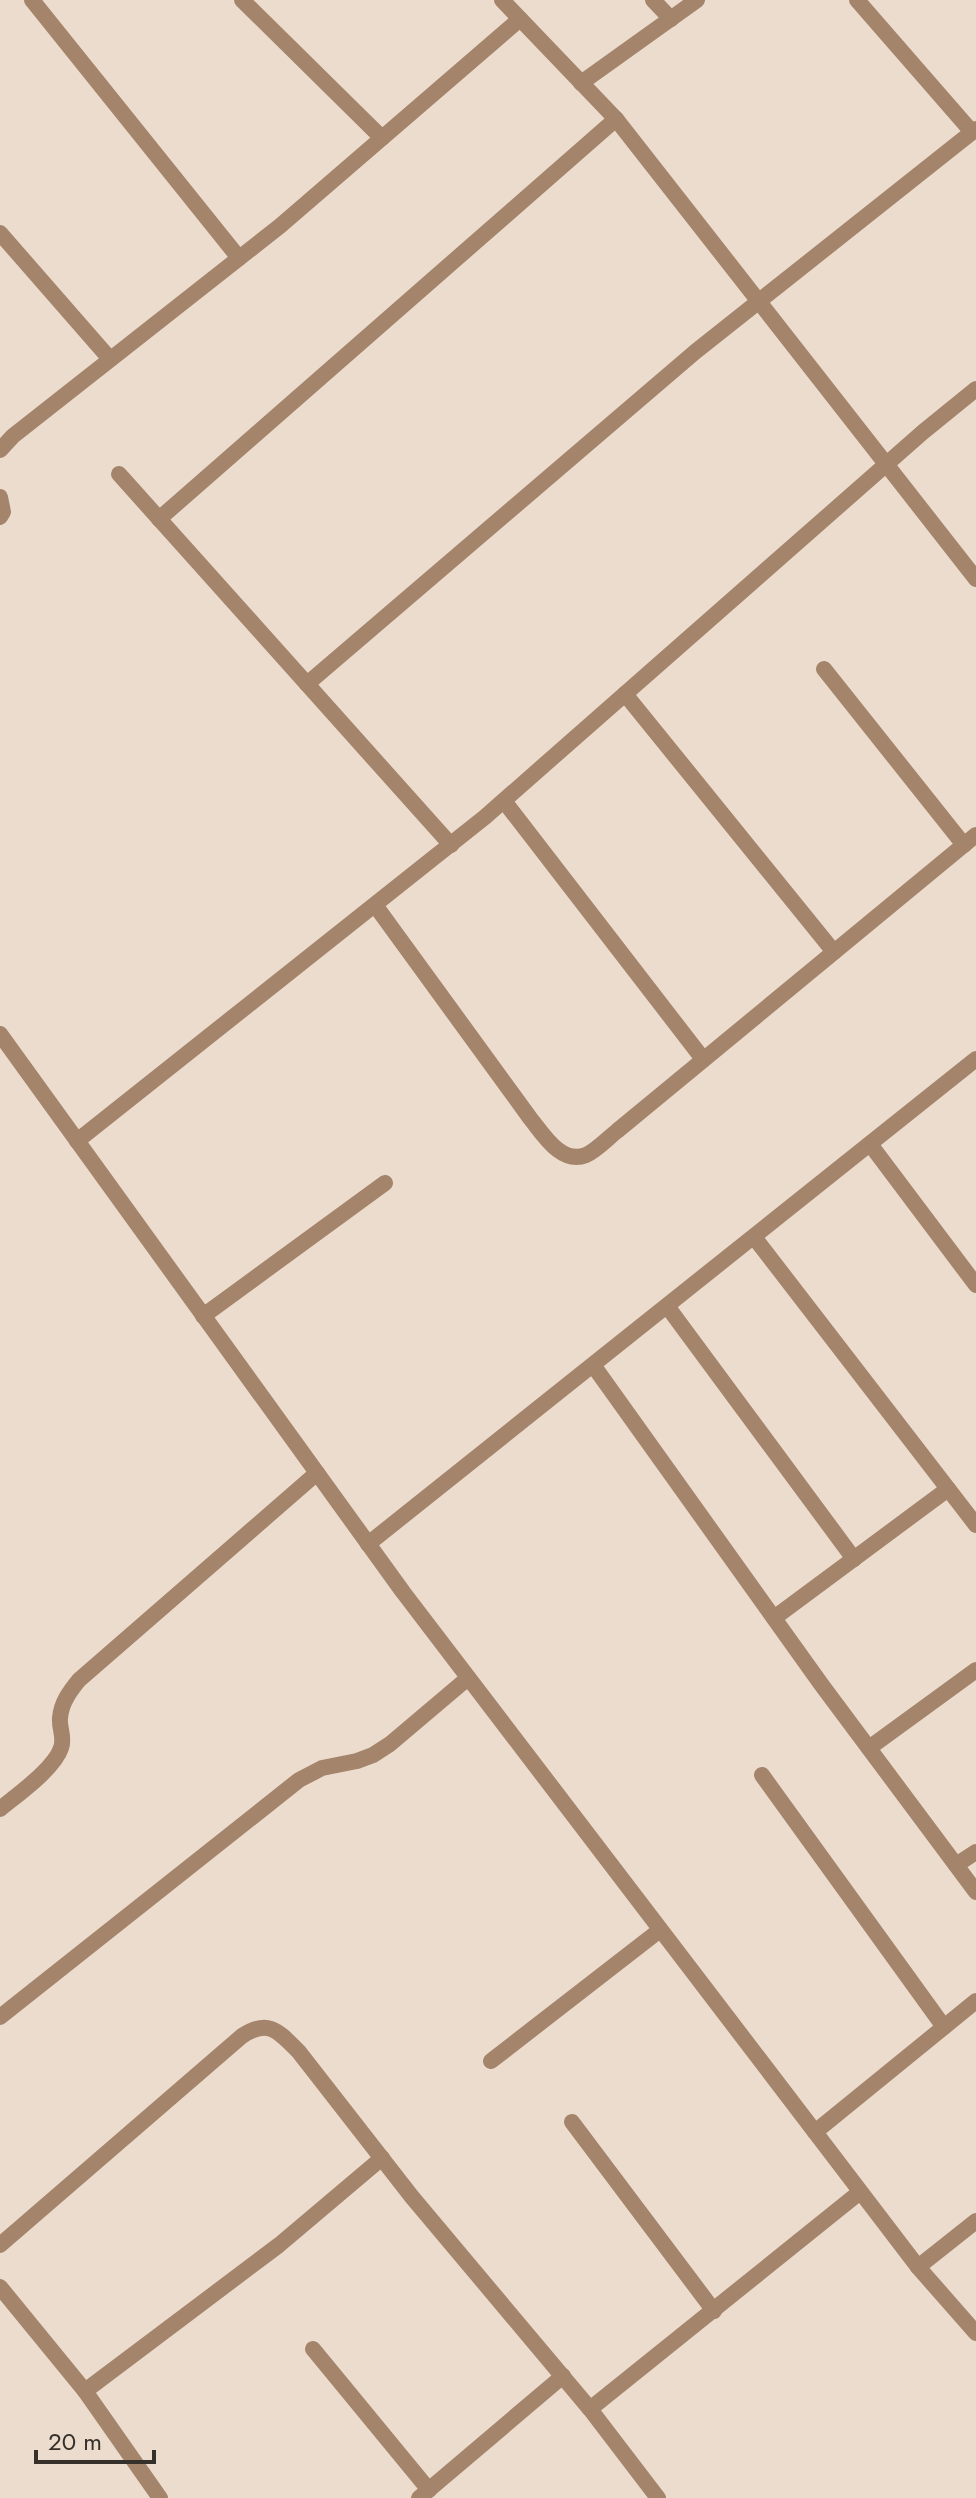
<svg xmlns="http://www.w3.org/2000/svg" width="976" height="2498" font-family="Jost,sans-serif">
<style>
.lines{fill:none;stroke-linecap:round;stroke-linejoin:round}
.minor{stroke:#a4856b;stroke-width:16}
</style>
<rect width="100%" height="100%" fill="#ecdcce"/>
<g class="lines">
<g class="minor">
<path d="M32 0 239 258"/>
<path d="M242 0 382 138"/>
<path d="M502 0 616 119 976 579"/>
<path d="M653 0 671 19"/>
<path d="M857 0 972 132"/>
<path d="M581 83 697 0"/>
<path d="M0 233 110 359"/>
<path d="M0 450 13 436 280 226 520 19"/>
<path d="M119 474 451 845"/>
<path d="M0 497 3 512 0 517"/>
<path d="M159 519 616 119"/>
<path d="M824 669 964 845"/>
<path d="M307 684 695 352 976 129"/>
<path d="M625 694 834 952"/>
<path d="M504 801 703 1059"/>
<path d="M375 905 530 1118C543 1134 561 1165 586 1155 597 1150 608 1138 617 1131L976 835"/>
<path d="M0 1034 403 1592 918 2267 976 2333"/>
<path d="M77 1141 485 817 923 432 976 389"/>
<path d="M870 1144 976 1285"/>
<path d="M754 1237 976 1525"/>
<path d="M667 1306 854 1559"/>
<path d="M203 1316 385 1183"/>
<path d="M593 1365 821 1684 976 1892"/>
<path d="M368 1544 976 1059"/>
<path d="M774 1618 948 1489"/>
<path d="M869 1748 976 1670"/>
<path d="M762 1775 944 2027"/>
<path d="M0 1809C17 1795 54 1769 61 1748 65 1737 59 1729 60 1718 61 1703 70 1691 79 1680L317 1473"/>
<path d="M956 1865 976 1852"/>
<path d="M0 2017 299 1780 322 1768 357 1761 373 1755 390 1744 468 1678"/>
<path d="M491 2061 660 1930"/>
<path d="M572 2122 714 2311"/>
<path d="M815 2132 976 2001"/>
<path d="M0 2245 242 2036C269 2018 279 2032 299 2052L412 2197 590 2409 658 2498"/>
<path d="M918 2267 976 2221"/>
<path d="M0 2287 85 2391 160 2498"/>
<path d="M313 2349 429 2490"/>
<path d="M85 2391 279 2245 382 2158"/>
<path d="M590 2409 860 2192"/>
<path d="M419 2498 563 2376"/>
</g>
</g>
<path d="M36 2450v12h118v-12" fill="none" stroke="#36302a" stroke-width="4"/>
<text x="48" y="2450" font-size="24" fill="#36302a" stroke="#ecdcce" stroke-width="6" paint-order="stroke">20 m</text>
</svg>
